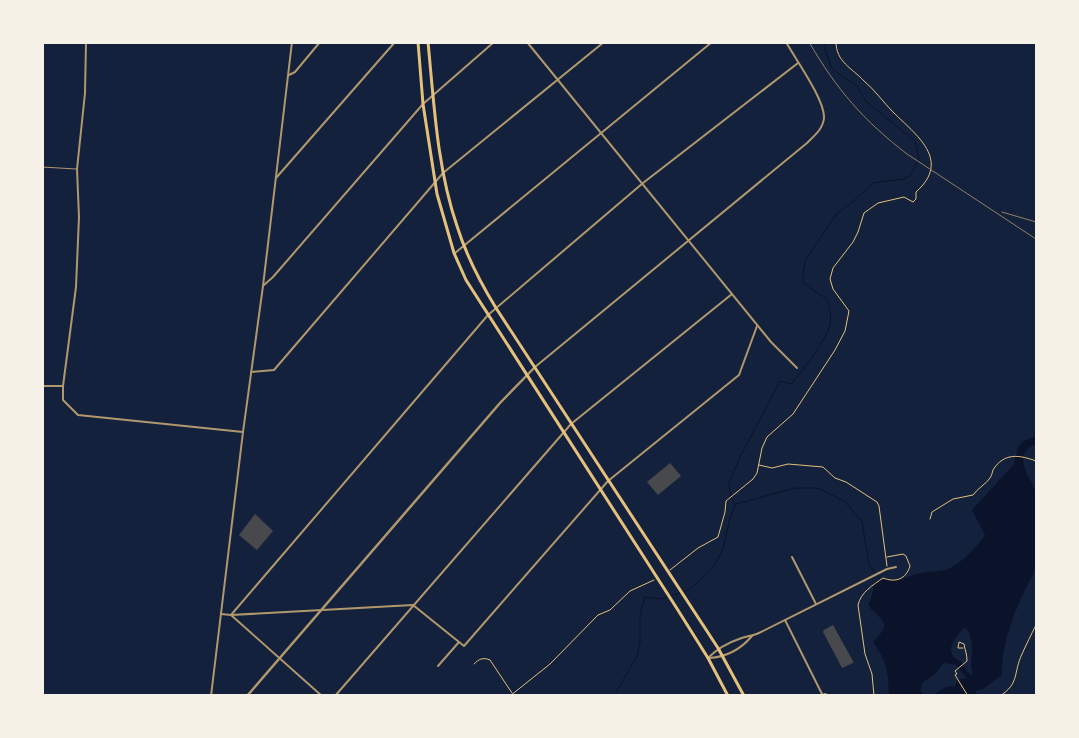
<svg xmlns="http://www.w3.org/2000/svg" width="1079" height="738" font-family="Arial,sans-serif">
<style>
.water{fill:#0b132b;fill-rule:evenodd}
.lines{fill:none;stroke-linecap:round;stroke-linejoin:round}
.stream{stroke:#0b132b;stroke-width:1}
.building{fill:#48494c}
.path{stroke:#e5c07b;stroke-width:1}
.service{stroke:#b1986c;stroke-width:1}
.minor{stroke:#b1986c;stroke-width:2}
.tertiary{stroke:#b1986c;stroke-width:2.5}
.primary{stroke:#e5c07b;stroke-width:3}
.rail{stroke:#918062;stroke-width:1}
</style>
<rect width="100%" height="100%" fill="#14213d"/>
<path class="water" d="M1036 436V444C1010 455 1031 477 1036 493 1039 503 1036 528 1036 539 1036 546 1037 555 1036 562 1035 573 1028 584 1023 594 1012 618 1001 648 1002 675L983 689 976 691 977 695H889C888 671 887 662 873 642 890 625 886 623 870 608V606L868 604 870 602 874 586 873 583 883 578C896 583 907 577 920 573 929 571 939 572 948 569 962 563 977 547 985 535L972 510 1014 464 1018 447 1023 441ZM964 628 968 630C971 637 972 644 972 652 972 659 969 666 973 673L971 675 966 670 961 661C942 655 954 637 964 628ZM944 663 956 665 967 678 957 680 955 686 946 687 934 694 925 695 921 692C919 680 929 680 936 673 939 670 940 666 944 663Z"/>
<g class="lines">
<g class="stream">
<path d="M736 504 795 488H818L844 501 862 521 869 565 880 579"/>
<path d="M671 596 689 590 713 568 723 549 729 522 735 505 730 494 729 482 741 455 780 381 791 384C800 375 826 339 829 328 832 319 830 310 828 300L802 282 805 261 837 213 848 206 873 183 903 179 910 176 919 158 915 141 866 101 857 86 832 69 825 50 826 42"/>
<path d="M614 696 637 656 640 643V615L645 597 662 599 667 597"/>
</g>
</g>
<g class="building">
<path d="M670 463 681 476 658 495 647 482Z"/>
<path d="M255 514 273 531 257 550 239 535Z"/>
<path d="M833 625 853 661V663L842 668 823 632 824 630Z"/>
</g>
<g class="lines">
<g class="path">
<path d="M759 465 772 468 788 464 823 467 835 478 846 482 877 502 879 506 887 566"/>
<path d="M930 519 932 512 953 499 973 495C978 488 986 484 990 478 992 475 992 473 993 470 1004 452 1020 455 1036 461"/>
<path d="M670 570 698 548 718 537 725 512 726 501 753 479 757 473 762 448 767 437 793 414 835 350 845 331 849 311 833 289 830 279 833 268 853 242 858 232 864 213 878 203 904 197 913 202 916 199V192C952 160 916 135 893 112 883 102 875 90 864 81 852 68 836 62 836 42"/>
<path d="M963 648H958L959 642 964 644C965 650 967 654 967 661L955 671 957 674 955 675 968 696"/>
<path d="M474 664C479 659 483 657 490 660L512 693"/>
<path d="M510 696 550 664 598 615 610 610 630 591 654 580"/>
<path d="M874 696 872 674 865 654 858 605C861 592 873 585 883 578 896 583 906 579 910 566L906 556 903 554 887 557"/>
<path d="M1000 696C1020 683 1013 673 1022 654 1026 645 1031 635 1036 625"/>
</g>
<path class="service" d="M42 167 76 169"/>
<g class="minor">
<path d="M86 42 85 93 77 169 79 217 76 287 63 386V400L78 415 243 432"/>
<path d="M527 42 771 342 797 368"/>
<path d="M289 75 295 72 320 42"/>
<path d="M276 178 395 42"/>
<path d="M455 253 712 42"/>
<path d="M264 285 273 277 423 104 494 42"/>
<path d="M535 367 807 143C814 136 823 129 824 118 825 100 796 60 786 42"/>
<path d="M251 372 274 370 443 173 604 42"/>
<path d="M42 386H63"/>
<path d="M792 557 816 604"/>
<path d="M221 614 231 615 413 605 464 646 608 481 739 375 757 326"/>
<path d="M785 620 822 694"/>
<path d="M708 658C717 649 727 643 739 639 746 636 753 636 759 633L887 569 896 567"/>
<path d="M709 658C726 657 741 649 752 636"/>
<path d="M438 666 459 642"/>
<path d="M211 696 243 432 263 286 292 42"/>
<path d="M322 696 231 615 488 315 643 183 798 63"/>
<path d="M335 696 571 424 732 294"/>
<path d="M820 696 825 694 829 696"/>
</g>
<path class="tertiary" d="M247 696 500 403 535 367"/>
<g class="primary">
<path d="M418 42 423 104 437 194 454 253 466 280 676 607 708 658 728 696"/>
<path d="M428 42C434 103 437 168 457 226 466 255 480 282 496 308L718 648 744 696"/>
</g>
<g class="rail">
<path d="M809 42C837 90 863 120 907 154L1036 239"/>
<path d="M1002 212 1036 222"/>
</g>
</g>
<rect width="1079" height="738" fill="none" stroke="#f6f1e7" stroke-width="88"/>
</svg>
